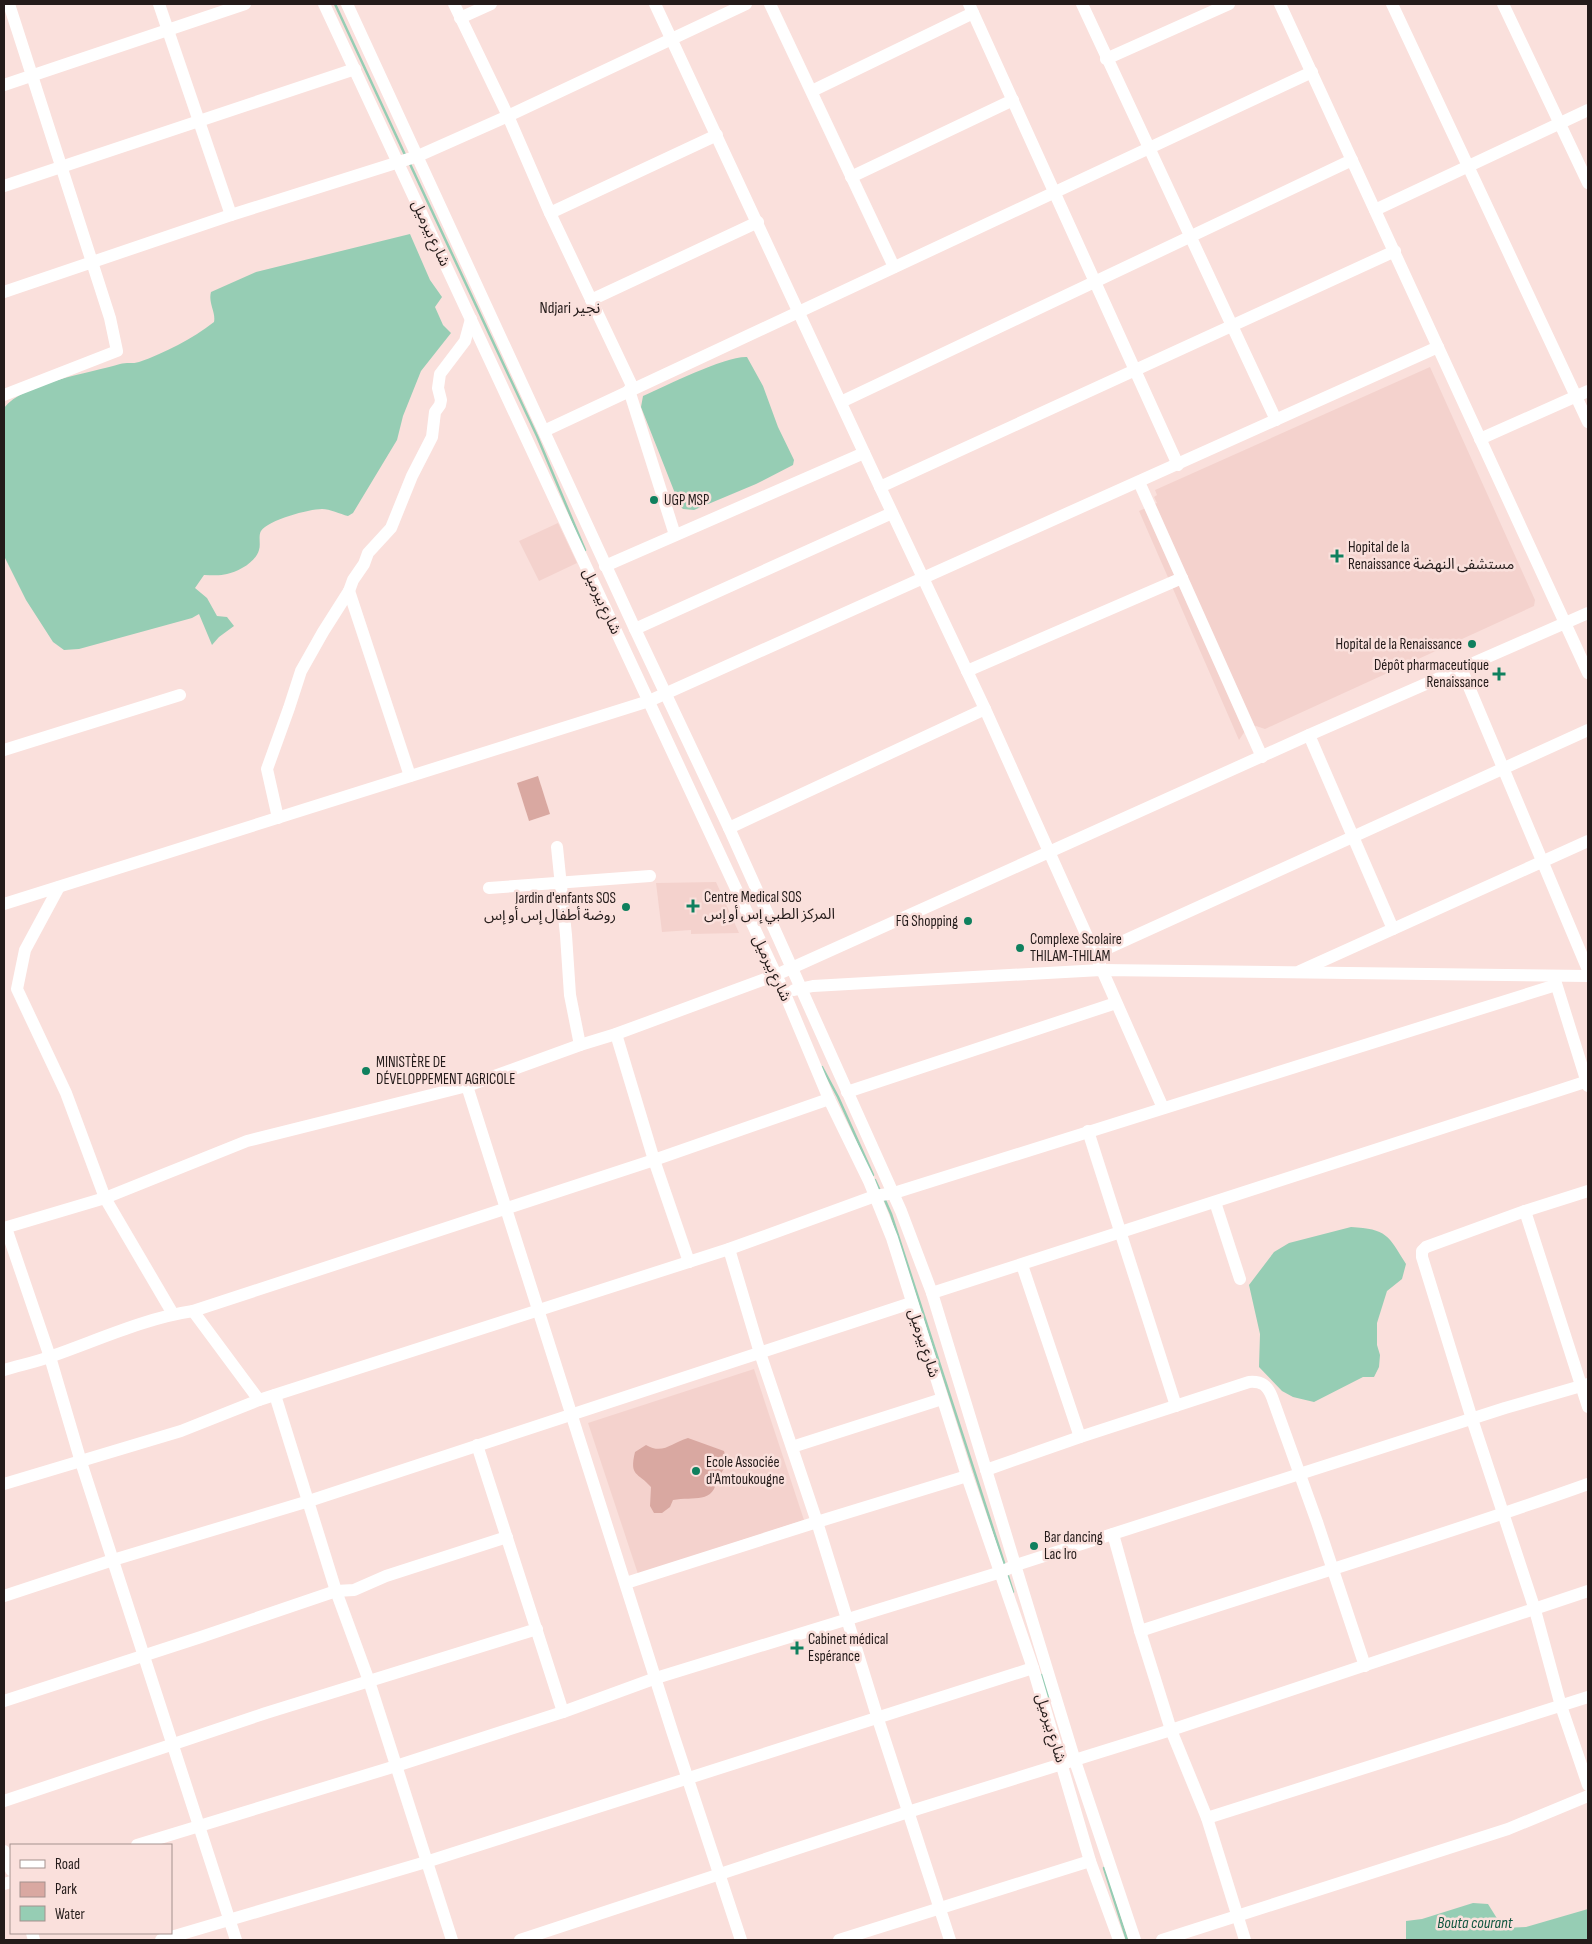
<svg xmlns="http://www.w3.org/2000/svg" width="1592" height="1944" font-family="'Sofia Sans Condensed','Noto Sans Arabic',sans-serif">
<style>
.built{fill:#f4d2cd}
.green{fill:#d9a8a1}
.water{fill:#96cdb4}
.lines{fill:none;stroke-linecap:round;stroke-linejoin:round}
.stream{stroke:#96cdb4;stroke-width:2.5}
.minor{stroke:#fff;stroke-width:12}
.poi-dot{fill:#0f805e;stroke:#fae0dc;stroke-width:2}
.labels{text-anchor:middle;stroke-width:5;stroke-linejoin:round;paint-order:stroke}
.street-label{font-size:15px;fill:#241b1a;stroke:#fae0dc}
.poi-label{font-size:15px;fill:#241b1a;stroke:#fae0dc;text-anchor:start}
.neighbourhood-label{font-size:16px;fill:#241b1a;stroke:#fae0dc}
.water-label{font-size:16px;font-style:italic;fill:#11563f;stroke:#fae0dc}
</style>
<rect width="100%" height="100%" fill="#fae0dc"/>
<g class="built">
<path d="M1430 367 1535 600 1534 606 1265 729 1256 726 1250 728 1245 731 1239 740 1139 511 1157 503 1154 497 1157 495 1155 490Z"/>
<path d="M558 523 577 563 539 581 519 541Z"/>
<path d="M716 882 739 933 691 934V930L662 932 656 883Z"/>
<path d="M754 1369 804 1520 638 1574 588 1423Z"/>
</g>
<g class="green">
<path d="M538 776 550 814 529 821 517 783Z"/>
<path d="M688 1438 724 1451C727 1461 726 1470 717 1477 715 1505 693 1496 673 1500L670 1507 662 1513H654L650 1506 651 1487C638 1472 629 1477 635 1452L646 1445C663 1455 671 1443 688 1438Z"/>
</g>
<g class="water">
<path d="M410 234 430 280 442 297 435 307 443 325 451 333 421 371 403 416 397 440 353 513 348 516C340 514 330 509 322 509 309 509 268 520 261 531 258 536 261 544 259 550 256 562 238 572 227 574 220 576 211 575 204 575L195 588 207 598 217 616 227 617 234 626 219 637 212 645 199 614 192 618 79 649 64 650 53 642 26 600 4 556V408C23 383 90 373 120 364 126 362 133 364 139 362 165 353 192 339 214 322 216 312 208 303 211 292L256 272Z"/>
<path d="M747 357 763 386 778 427 794 460 793 465 756 484 694 510 683 509 680 506 641 407 643 396C666 386 725 356 747 357Z"/>
<path d="M1351 1227C1387 1229 1388 1235 1406 1264L1402 1279 1387 1291 1377 1323V1345L1380 1355 1379 1367 1374 1377H1363L1314 1402 1293 1397 1282 1391 1259 1367 1260 1334 1249 1285 1274 1252 1289 1243Z"/>
<path d="M1473 1903 1488 1904 1503 1928 1526 1927 1588 1909V1940H1406V1921L1422 1919Z"/>
</g>
<g class="lines">
<g class="stream">
<path d="M335 4 406 157"/>
<path d="M410 164 537 436 585 550"/>
<path d="M822 1067 838 1097 873 1175"/>
<path d="M875 1180 880 1191"/>
<path d="M884 1198 891 1214 1005 1566"/>
<path d="M1007 1573 1013 1592"/>
<path d="M1042 1675 1049 1699"/>
<path d="M1104 1868 1127 1940"/>
</g>
<g class="minor">
<path d="M159 4 231 215"/>
<path d="M324 4 785 994 829 1099 869 1181 892 1238 967 1476 1033 1668 1090 1861 1119 1940"/>
<path d="M347 4 635 629 729 828 901 1211 932 1293 1075 1761 1135 1940"/>
<path d="M454 4 508 116 550 213 633 388"/>
<path d="M655 4 880 487 985 709 1095 954"/>
<path d="M770 4 894 267"/>
<path d="M969 4 1178 465"/>
<path d="M1082 4 1276 420"/>
<path d="M1280 4 1588 673"/>
<path d="M1392 4 1588 422"/>
<path d="M1503 4 1588 183"/>
<path d="M460 18 491 4"/>
<path d="M1106 59 1229 4"/>
<path d="M4 85 245 4"/>
<path d="M812 91 973 13"/>
<path d="M851 177 1013 100"/>
<path d="M4 186 355 69"/>
<path d="M1375 210 1588 110"/>
<path d="M550 213 717 135"/>
<path d="M4 292 231 215 418 156 508 116 746 4"/>
<path d="M591 300 758 222"/>
<path d="M629 390 675 535"/>
<path d="M4 395 117 351 110 318 9 4"/>
<path d="M841 402 1352 160"/>
<path d="M544 431 1312 72"/>
<path d="M1480 439 1588 391"/>
<path d="M1139 482 1262 757"/>
<path d="M880 487 1395 251"/>
<path d="M605 566 864 453"/>
<path d="M349 591 410 776"/>
<path d="M635 629 892 513"/>
<path d="M1461 668 1588 970"/>
<path d="M967 671 1182 578"/>
<path d="M1309 735 1393 929"/>
<path d="M4 750 180 695"/>
<path d="M278 818 267 769 289 708 301 671 323 632 349 591 353 580 364 564 368 553 391 528 412 476 432 437 435 412 440 405 441 400 438 388 440 374 465 341 471 319"/>
<path d="M729 828 985 709"/>
<path d="M557 847 566 935 570 995 580 1045"/>
<path d="M59 887 25 950 17 989 66 1093 105 1198 173 1314"/>
<path d="M489 888 650 876"/>
<path d="M4 904 649 701 1438 347"/>
<path d="M1300 971 1588 841"/>
<path d="M1554 977 1588 1086"/>
<path d="M794 990 813 986 1101 970 1588 976"/>
<path d="M616 1034 654 1160 689 1262"/>
<path d="M467 1086 673 1734 741 1940"/>
<path d="M847 1092 1116 1003"/>
<path d="M1163 1108 1095 954 1588 730"/>
<path d="M1088 1131 1176 1406"/>
<path d="M1588 1191 1525 1211 1426 1247 1422 1251V1257L1472 1419 1535 1610 1561 1706 1588 1785"/>
<path d="M1215 1202 1240 1279"/>
<path d="M1525 1211 1588 1407"/>
<path d="M4 1228 105 1198 247 1141 467 1086 580 1045 616 1034 776 975 1309 735 1588 613"/>
<path d="M6 1228 50 1357 81 1462 236 1940"/>
<path d="M729 1249 760 1353 817 1522 878 1719 950 1940"/>
<path d="M1022 1265 1080 1437"/>
<path d="M932 1293 1588 1081"/>
<path d="M193 1311 259 1400"/>
<path d="M4 1370C20 1365 37 1362 52 1356 98 1340 145 1318 193 1311L654 1160 829 1099"/>
<path d="M275 1395 336 1591 369 1681 452 1940"/>
<path d="M477 1445 563 1712"/>
<path d="M792 1447 942 1399"/>
<path d="M986 1470 1080 1437 1249 1382C1262 1381 1267 1385 1272 1397L1317 1522 1365 1666"/>
<path d="M4 1484 181 1431 259 1400 729 1249 875 1196 894 1193 1556 985"/>
<path d="M1113 1534 1140 1631 1171 1730 1207 1818 1245 1940"/>
<path d="M626 1583 817 1522 967 1476"/>
<path d="M4 1596 113 1560 309 1501 911 1303"/>
<path d="M1140 1631C1289 1582 1440 1537 1588 1484"/>
<path d="M4 1701 201 1637 336 1591 354 1590 386 1576 507 1537"/>
<path d="M4 1801 266 1713 537 1629"/>
<path d="M1207 1818 1588 1697"/>
<path d="M137 1845 396 1766 563 1712 656 1678 1001 1572 1016 1565 1505 1408 1588 1384"/>
<path d="M4 1851 11 1870"/>
<path d="M4 1884 11 1882"/>
<path d="M32 1933 34 1940"/>
<path d="M161 1940 426 1862 1033 1668"/>
<path d="M520 1940 908 1812 1171 1730 1588 1591"/>
<path d="M839 1940 1090 1861"/>
<path d="M1162 1940 1508 1829 1588 1796"/>
</g>
</g>
<g class="poi-dot">
<circle cx="654" cy="500" r="5"/>
<path d="M1334.5 548.5h5v5h5v5h-5v5h-5v-5h-5v-5h5z"/>
<circle cx="1472" cy="644" r="5"/>
<path d="M1496.5 666.5h5v5h5v5h-5v5h-5v-5h-5v-5h5z"/>
<path d="M690.5 898.5h5v5h5v5h-5v5h-5v-5h-5v-5h5z"/>
<circle cx="626" cy="907" r="5"/>
<circle cx="968" cy="921" r="5"/>
<circle cx="1020" cy="948" r="5"/>
<circle cx="366" cy="1071" r="5"/>
<circle cx="696" cy="1471" r="5"/>
<circle cx="1034" cy="1546" r="5"/>
<path d="M794.5 1640.5h5v5h5v5h-5v5h-5v-5h-5v-5h5z"/>
</g>
<g class="labels">
<g class="street-label">
<text transform="translate(431 233) rotate(65)" y="5">شارع بيرميل</text>
<text transform="translate(602 601) rotate(65)" y="5">شارع بيرميل</text>
<text transform="translate(772 968) rotate(65)" y="5">شارع بيرميل</text>
<text transform="translate(924 1343) rotate(72)" y="5">شارع بيرميل</text>
<text transform="translate(1051 1728) rotate(73)" y="5">شارع بيرميل</text>
</g>
<g class="poi-label">
<text x="664" y="505">UGP MSP</text>
<text x="1348" y="552">Hopital de la<tspan x="1348" dy="17">Renaissance مستشفى النهضة</tspan></text>
<text x="1462" y="649" text-anchor="end">Hopital de la Renaissance</text>
<text x="1489" y="670" text-anchor="end">Dépôt pharmaceutique<tspan x="1489" dy="17">Renaissance</tspan></text>
<text x="704" y="902">Centre Medical SOS<tspan x="704" dy="17">المركز الطبي إس أو إس</tspan></text>
<text x="616" y="903" text-anchor="end">Jardin d'enfants SOS<tspan x="616" dy="17">روضة أطفال إس أو إس</tspan></text>
<text x="958" y="926" text-anchor="end">FG Shopping</text>
<text x="1030" y="944">Complexe Scolaire<tspan x="1030" dy="17">THILAM-THILAM</tspan></text>
<text x="376" y="1067">MINISTÈRE DE<tspan x="376" dy="17">DÉVELOPPEMENT AGRICOLE</tspan></text>
<text x="706" y="1467">Ecole Associée<tspan x="706" dy="17">d'Amtoukougne</tspan></text>
<text x="1044" y="1542">Bar dancing<tspan x="1044" dy="17">Lac Iro</tspan></text>
<text x="808" y="1644">Cabinet médical<tspan x="808" dy="17">Espérance</tspan></text>
</g>
<g class="neighbourhood-label">
<text x="570" y="313">Ndjari نجير</text>
</g>
<g class="water-label">
<text x="1475" y="1928">Bouta courant</text>
</g>
</g>
<rect width="1592" height="1944" fill="none" stroke="#241b1a" stroke-width="10"/>
<rect x="10" y="1844" width="162" height="90" fill="#fae0dc" stroke="#a4918e"/>
<rect x="20" y="1860" width="25" height="8" fill="#ffffff" stroke="#a4918e"/>
<text x="55" y="1869" font-size="15" fill="#241b1a">Road</text>
<rect x="20" y="1882" width="25" height="15" fill="#d9a8a1" stroke="#a4918e"/>
<text x="55" y="1894" font-size="15" fill="#241b1a">Park</text>
<rect x="20" y="1906" width="25" height="15" fill="#96cdb4" stroke="#a4918e"/>
<text x="55" y="1919" font-size="15" fill="#241b1a">Water</text>
</svg>
